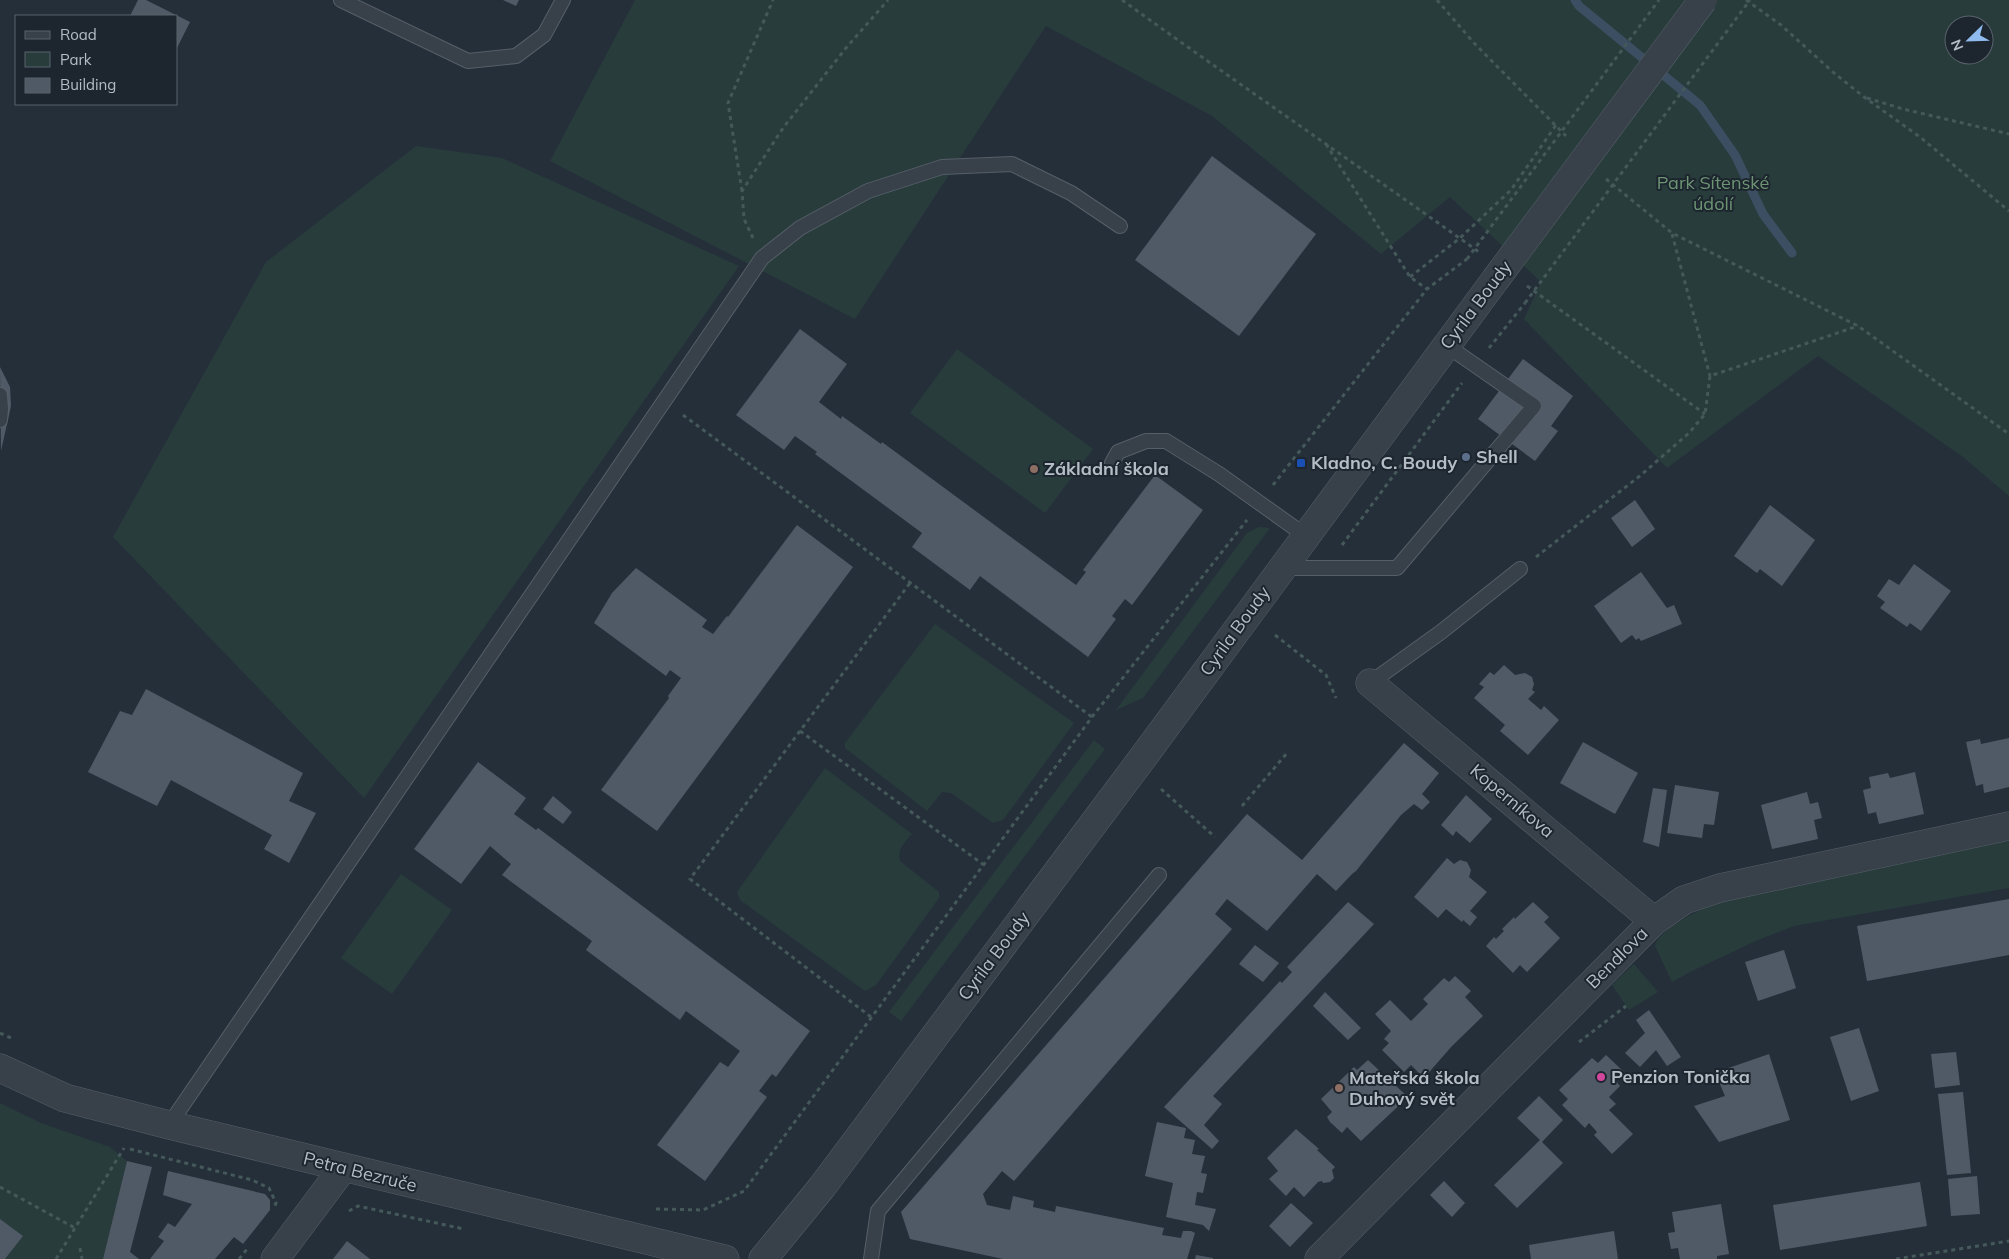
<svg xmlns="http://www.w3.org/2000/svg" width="2009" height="1259" font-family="Mulish,sans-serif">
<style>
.green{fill:#283c3c;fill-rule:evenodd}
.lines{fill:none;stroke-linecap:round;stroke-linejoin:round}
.stream{stroke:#3c4e61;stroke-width:9}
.building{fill:#505a67}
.service-casing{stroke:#565f68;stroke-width:16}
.minor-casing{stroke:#565f68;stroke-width:29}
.tertiary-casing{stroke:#565f68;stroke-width:29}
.path{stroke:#46595a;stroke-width:3;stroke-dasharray:4 4;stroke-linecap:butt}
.service{stroke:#38414a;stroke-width:14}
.minor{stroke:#38414a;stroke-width:28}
.tertiary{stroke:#38414a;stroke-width:28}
.tertiary-bridge-casing{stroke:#565f68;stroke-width:29;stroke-linecap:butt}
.path-bridge{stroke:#46595a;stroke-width:3;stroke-dasharray:4 4;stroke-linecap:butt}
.tertiary-bridge{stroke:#38414a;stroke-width:28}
.service-dot{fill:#5c6f8a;stroke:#1d262f;stroke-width:2}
.transit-dot{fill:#1a4fb4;stroke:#1d262f;stroke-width:2}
.education-dot{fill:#8d6e63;stroke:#1d262f;stroke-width:2}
.hotel-dot{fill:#d1479c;stroke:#1d262f;stroke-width:2}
.labels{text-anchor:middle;stroke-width:4;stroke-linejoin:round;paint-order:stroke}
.park-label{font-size:18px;fill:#6d9573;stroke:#1d262f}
.street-label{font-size:18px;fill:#b4bcc6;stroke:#1d262f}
.poi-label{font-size:18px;font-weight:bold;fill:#b4bcc6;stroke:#1d262f;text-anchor:start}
</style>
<rect width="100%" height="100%" fill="#252f3a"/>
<g class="green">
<path d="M635 0H2009V496L1963 457 1818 356 1667 468 1524 319 1541 282 1450 197 1381 254 1212 116 1046 26 855 319 550 161ZM1954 25H1984V55H1954Z"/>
<path d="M416 146 502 158 739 266 364 798 113 537 266 262Z"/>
<path d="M957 349 1093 449 1045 513 910 413Z"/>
<path d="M1259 527 1270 528 1143 698 1116 710 1247 533Z"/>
<path d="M935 624 1074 723 1003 820 993 823 951 793 942 792 927 811 845 748V743Z"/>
<path d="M1094 740 1105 749 901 1021 889 1012Z"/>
<path d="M825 768 912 834C904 843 897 849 900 861L939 892V898L876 985 865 991 740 900 737 892Z"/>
<path d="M2009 838V888L1794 926 1758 940 1692 971 1672 982 1655 946C1658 929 1702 909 1717 902Z"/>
<path d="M401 874 452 910 392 994 341 958Z"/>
<path d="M1634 964 1658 992 1629 1010 1612 985Z"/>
<path d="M0 1103 41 1123 110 1147 127 1161 103 1259H5L22 1236 0 1219Z"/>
</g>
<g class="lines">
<path class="stream" d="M1575 0 1579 6 1700 105 1735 155 1763 214 1792 253"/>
</g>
<g class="building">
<path d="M138 0H146L190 22 176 50V16H130Z"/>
<path d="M503 0H519L516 6Z"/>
<path d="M1212 156 1316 234 1239 336 1135 260Z"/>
<path d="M800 329 847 364 819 402 841 419 842 416 881 444 882 442 1076 585 1086 572 1083 570 1155 475 1203 510 1132 605 1125 599 1112 616 1116 619 1088 657 980 576 970 590 912 547 922 533 815 454 817 452 795 436 784 450 736 415Z"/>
<path d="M1523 359 1573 396 1551 426 1558 431 1535 461 1478 419Z"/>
<path d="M0 367 10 387 11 406 1 451Z"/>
<path d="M1635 500 1655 529 1632 547 1611 518Z"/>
<path d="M1770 505 1815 540 1782 586 1760 569 1757 573 1734 556Z"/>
<path d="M797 525 853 567 657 831 601 790 669 698 668 696 681 678 670 670 666 676 594 623 612 593 636 568 707 620 702 627 713 634 727 616 728 617Z"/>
<path d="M1914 564 1951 591 1921 631 1910 623 1907 627 1880 608 1885 602 1877 596 1889 579 1899 585Z"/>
<path d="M1641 572 1667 608 1674 605 1682 624 1641 641 1639 638 1636 640 1632 635 1621 643 1594 606Z"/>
<path d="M1504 665 1515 675 1525 673 1532 677 1534 684 1532 690 1535 692 1528 699 1541 710 1544 706 1559 720 1528 755 1500 731 1505 725 1474 698 1484 687 1479 684 1490 672 1494 675Z"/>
<path d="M146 689 303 773 289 801 316 813 289 863 264 849 272 835 171 780 157 806 88 772 120 711 132 715Z"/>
<path d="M2009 738V787L1984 793 1983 784 1976 786 1966 742 1980 739 1981 744Z"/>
<path d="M1583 742 1638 773 1615 814 1560 783Z"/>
<path d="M1404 743 1439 773 1422 794 1430 802 1422 810 1414 804 1401 815 1356 871 1352 874 1336 891 1317 874 1267 931 1227 899 1215 914 1232 929 1014 1181 1002 1171 983 1194 987 1205 1010 1210 1013 1196 1034 1201 1033 1207 1055 1212 1056 1206 1164 1228 1162 1235 1181 1238 1183 1231H1191L1195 1233 1187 1259H1003L910 1239 901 1212 1247 814 1302 860Z"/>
<path d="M478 762 526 798 514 814 536 830 538 828 810 1031 776 1077 772 1074 759 1091 767 1097 705 1181 657 1145 720 1062 728 1067 740 1051 686 1011 680 1020 586 950 592 941 502 875 511 864 490 846 461 884 414 849Z"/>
<path d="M1915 772 1924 814 1879 824 1876 812 1868 814 1863 790 1871 788 1869 777 1888 773 1890 778Z"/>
<path d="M1675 785 1719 792 1714 825 1704 824 1702 838 1667 833Z"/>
<path d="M1653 788 1667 790 1659 847 1643 842Z"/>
<path d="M1807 792 1810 804 1818 802 1822 818 1814 820 1818 839 1772 849 1761 805Z"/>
<path d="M1466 795 1492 819 1470 843 1456 831 1453 836 1441 825Z"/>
<path d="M553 796 572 812 563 824 543 809Z"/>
<path d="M1447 858 1454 864 1460 860 1467 862 1471 870 1469 877 1487 892 1470 911 1477 917 1470 926 1463 920 1462 922 1446 909 1438 918 1414 897Z"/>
<path d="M2009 899V955L1867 981 1857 926Z"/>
<path d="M1348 902 1374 924 1213 1096 1222 1104 1204 1125 1219 1141 1212 1149 1164 1107 1280 981 1282 983 1292 972 1287 967Z"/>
<path d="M1533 902 1549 917 1544 922 1560 938 1527 972 1520 965 1513 973 1486 946 1494 937 1496 939 1504 931 1502 929 1514 917 1515 919Z"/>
<path d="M1255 945 1279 963 1263 982 1239 964Z"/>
<path d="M1784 950 1796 988 1758 1001 1745 962Z"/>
<path d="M1455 976 1471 991 1465 997 1483 1016 1452 1046 1424 1078 1411 1065 1404 1072 1382 1050 1389 1043 1384 1039 1391 1031 1375 1014 1390 1000 1411 1021 1428 1004 1423 999 1444 978 1449 982Z"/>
<path d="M1325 992 1361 1028 1348 1040 1313 1006Z"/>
<path d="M1649 1010 1681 1057 1667 1066 1656 1050 1640 1067 1625 1053 1645 1033 1636 1020Z"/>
<path d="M1859 1028 1879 1091 1851 1101 1830 1037Z"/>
<path d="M1956 1052 1960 1085 1935 1088 1931 1054Z"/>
<path d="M1769 1054 1790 1120 1719 1142 1694 1106 1725 1096 1719 1082 1720 1071Z"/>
<path d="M1606 1055 1623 1071 1615 1080 1620 1086 1609 1097 1616 1104 1609 1110 1633 1134 1612 1154 1594 1135 1597 1132 1589 1123 1585 1128 1562 1105 1568 1099 1559 1090 1592 1058 1598 1063Z"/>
<path d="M1368 1060 1408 1097 1361 1141 1347 1127 1342 1133 1330 1122 1327 1117 1332 1112 1321 1099 1354 1067 1357 1070Z"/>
<path d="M1963 1092 1971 1173 1947 1175 1938 1094Z"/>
<path d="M1539 1096 1563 1120 1542 1142 1563 1163 1517 1208 1494 1185 1540 1140 1517 1118Z"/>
<path d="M1157 1122 1186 1128 1184 1138 1195 1140 1192 1154 1205 1156 1201 1173 1207 1174 1203 1193 1197 1192 1195 1205 1216 1209 1209 1231 1203 1225 1166 1217 1173 1183 1145 1176Z"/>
<path d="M1296 1129 1319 1149 1317 1150 1335 1167 1332 1170 1334 1178 1330 1182 1323 1183 1322 1181 1318 1182 1304 1197 1294 1187 1286 1196 1269 1179 1278 1171 1267 1158Z"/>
<path d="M127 1161 152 1167 130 1252 139 1259H103Z"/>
<path d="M168 1171 265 1194 270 1200V1210L243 1244 234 1237 215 1259H150L164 1241 158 1237 168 1223 175 1227 192 1204 163 1195Z"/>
<path d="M1977 1176 1980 1214 1951 1216 1948 1179Z"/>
<path d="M1444 1181 1465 1203 1452 1217 1430 1195Z"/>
<path d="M1920 1182 1927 1226 1780 1250 1773 1205Z"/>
<path d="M1291 1203 1313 1223 1290 1247 1269 1226Z"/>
<path d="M1721 1204 1729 1254 1717 1256V1259H1680L1678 1248 1671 1249 1668 1233 1675 1232 1672 1212Z"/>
<path d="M0 1219 23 1236 5 1259H0Z"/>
<path d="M1614 1231 1618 1259H1531L1529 1245Z"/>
<path d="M347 1241 370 1259H333Z"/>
<path d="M1196 1255 1213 1258V1259H1195Z"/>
</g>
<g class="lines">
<defs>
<g id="service">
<path d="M341 0 468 61 516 56 544 35 563 0"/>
<path d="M0 395 1 409 0 420"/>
<path d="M1112 463 1118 452 1146 441H1166L1219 474 1306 536"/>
<path d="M1282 568H1397L1534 406 1446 345"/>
<path d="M1370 683 1441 632 1520 569"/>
<path d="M169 1125 762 258 800 228 868 191 942 167 1012 164 1071 193 1120 226"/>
<path d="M871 1259 878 1211 1159 875"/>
</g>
<g id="minor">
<path d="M1370 683 1654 921"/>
<path d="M275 1259 343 1168"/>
<path d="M1319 1259 1654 921 1684 900 1720 888 2009 826"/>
</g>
<g id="tertiary">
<path d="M0 1068 65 1098 169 1125 725 1259"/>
<path d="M763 1259 822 1187 1144 756 1495 280"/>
</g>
</defs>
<use href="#service" class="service-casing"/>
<use href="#minor" class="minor-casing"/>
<use href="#tertiary" class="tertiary-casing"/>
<g class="path">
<path d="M1122 0C1240 85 1360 167 1479 252"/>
<path d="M1437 0 1474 43 1566 136"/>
<path d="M1746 0 1781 25 1834 73 1864 97 1920 137 2009 211"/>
<path d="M1867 98 1903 109 2009 134"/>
<path d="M1326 144 1410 277 1427 289"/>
<path d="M1606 179 1672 233 1858 326 2009 434"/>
<path d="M742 191 728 103 773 0"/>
<path d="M1672 234 1710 376"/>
<path d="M753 238 744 219 742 191 783 128 846 48 888 0"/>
<path d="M1410 277 1460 238 1511 190 1556 125"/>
<path d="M1527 286 1705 414"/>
<path d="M1489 348 1525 303"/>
<path d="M683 415 1092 717"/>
<path d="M1273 485 1427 289 1467 259"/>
<path d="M1342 545 1462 383"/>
<path d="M1536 557 1641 475 1689 433 1705 414 1710 376 1858 326"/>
<path d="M1275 635 1326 675 1336 698"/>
<path d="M800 731 984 865"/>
<path d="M1161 789 1215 837"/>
<path d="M1242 806 1287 753"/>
<path d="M871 1017 690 879 910 583"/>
<path d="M0 1033 11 1038"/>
<path d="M1579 1042 1626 1006"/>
<path d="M130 1149 252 1180 269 1188 276 1203 274 1208"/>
<path d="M0 1187 75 1228"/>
<path d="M656 1209 703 1210 744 1191 1092 717 1247 520"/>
<path d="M349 1211 358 1206 464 1229"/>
<path d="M80 1248 82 1259"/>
<path d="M56 1259 124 1148"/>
<path d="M239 1259 247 1249"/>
<path d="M1896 1259 2009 1241"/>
</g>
<use href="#service" class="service"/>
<use href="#minor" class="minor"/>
<use href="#tertiary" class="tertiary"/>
<defs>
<path id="tertiary-bridge" d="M1495 280 1703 0"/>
</defs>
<use href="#tertiary-bridge" class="tertiary-bridge-casing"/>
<g class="path-bridge">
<path d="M1467 259 1659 0"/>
<path d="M1525 303 1750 0"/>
</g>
<use href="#tertiary-bridge" class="tertiary-bridge"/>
</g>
<circle class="service-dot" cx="1466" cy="457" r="5"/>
<rect class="transit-dot" x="1296" y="458" width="10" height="10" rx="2.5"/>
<g class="education-dot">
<circle cx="1034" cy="469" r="5"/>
<circle cx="1339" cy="1088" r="5"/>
</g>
<circle class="hotel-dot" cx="1601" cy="1077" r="5"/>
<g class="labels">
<g class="park-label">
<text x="1713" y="189">Park Sítenské<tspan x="1713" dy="21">údolí</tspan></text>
</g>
<g class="street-label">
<text transform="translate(1476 305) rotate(-53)" y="6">Cyrila Boudy</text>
<text transform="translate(1235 631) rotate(-54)" y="6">Cyrila Boudy</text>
<text transform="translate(1512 801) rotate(40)" y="6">Koperníkova</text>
<text transform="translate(994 956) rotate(-53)" y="6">Cyrila Boudy</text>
<text transform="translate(1617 958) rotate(-45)" y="6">Bendlova</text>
<text transform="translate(360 1172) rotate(14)" y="6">Petra Bezruče</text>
</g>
<g class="poi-label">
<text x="1476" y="463">Shell</text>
<text x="1311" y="469">Kladno, C. Boudy</text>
<text x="1044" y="475">Základní škola</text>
<text x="1611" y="1083">Penzion Tonička</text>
<text x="1349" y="1084">Mateřská škola<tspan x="1349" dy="21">Duhový svět</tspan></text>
</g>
</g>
<rect x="15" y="15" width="162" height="90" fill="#1d262f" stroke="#59626b"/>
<rect x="25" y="31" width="25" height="8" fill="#38414a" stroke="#59626b"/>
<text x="60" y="40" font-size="15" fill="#b4bcc6">Road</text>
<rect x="25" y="52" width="25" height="15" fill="#283c3c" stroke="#59626b"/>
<text x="60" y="65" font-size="15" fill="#b4bcc6">Park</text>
<rect x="25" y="78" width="25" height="15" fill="#505a67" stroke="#59626b"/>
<text x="60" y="90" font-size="15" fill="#b4bcc6">Building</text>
<g transform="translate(1969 40) rotate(247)"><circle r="24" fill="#1d262f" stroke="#59626b"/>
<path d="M0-4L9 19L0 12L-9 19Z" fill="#90bbee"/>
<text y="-8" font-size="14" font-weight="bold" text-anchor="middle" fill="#b4bcc6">N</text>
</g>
</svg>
